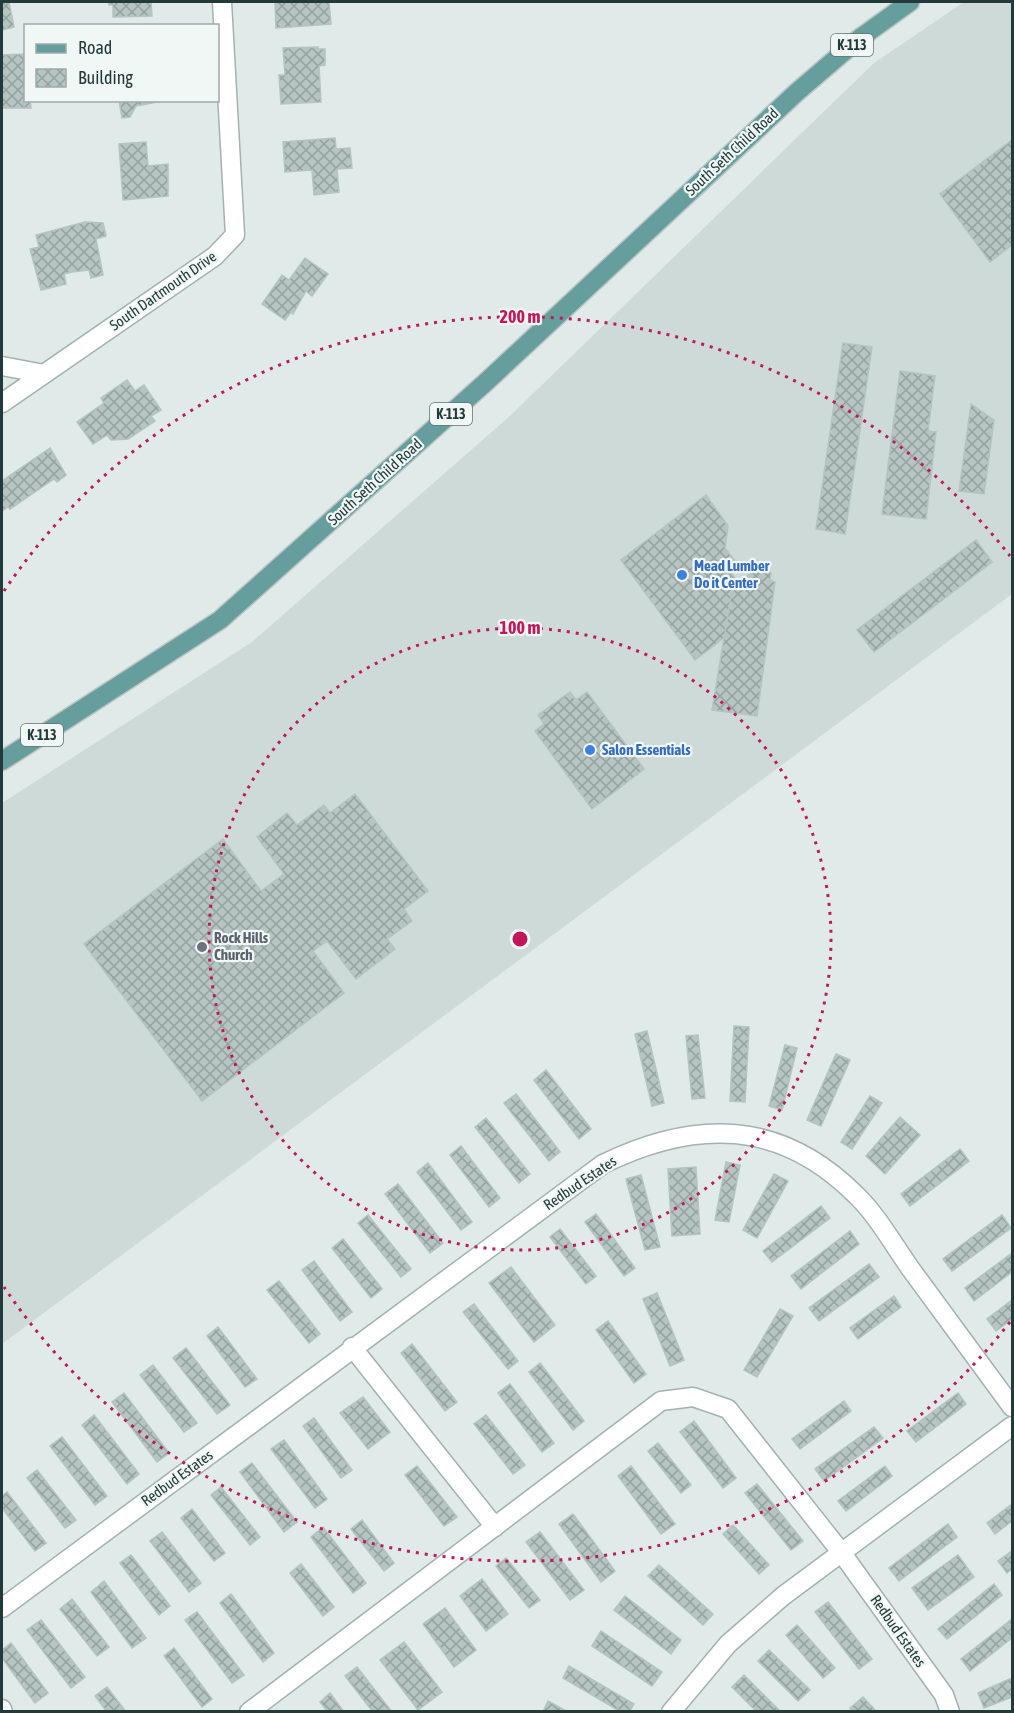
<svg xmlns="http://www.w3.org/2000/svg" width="1014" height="1713" font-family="'Asap Condensed',sans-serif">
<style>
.built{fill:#cedad8}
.building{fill:url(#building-cross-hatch);stroke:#b3c4c1;stroke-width:1.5}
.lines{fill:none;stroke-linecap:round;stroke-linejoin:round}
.minor-casing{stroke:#a3b2b0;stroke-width:21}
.major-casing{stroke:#bdc4c4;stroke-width:21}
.minor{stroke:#fff;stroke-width:18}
.major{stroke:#669e9e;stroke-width:18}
.ring{fill:none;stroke:#c2185b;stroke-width:3;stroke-dasharray:3 6}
.shop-dot{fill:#3f7fe0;stroke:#f0f7f5;stroke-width:2}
.worship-dot{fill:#6b7280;stroke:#f0f7f5;stroke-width:2}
.labels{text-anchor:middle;stroke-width:4.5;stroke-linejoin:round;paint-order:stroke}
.shield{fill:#f0f7f5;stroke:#607371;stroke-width:1.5}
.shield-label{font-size:14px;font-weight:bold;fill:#223a39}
.street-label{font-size:15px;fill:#223a39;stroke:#f0f7f5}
.shop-label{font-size:15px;font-weight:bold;fill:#366cbe;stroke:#f0f7f5;text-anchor:start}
.worship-label{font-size:15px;font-weight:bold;fill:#5b616d;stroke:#f0f7f5;text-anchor:start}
.centre{fill:#c2185b;stroke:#f0f7f5;stroke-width:3}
.ring-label{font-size:18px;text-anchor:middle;font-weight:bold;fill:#c2185b;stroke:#f0f7f5;stroke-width:4.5;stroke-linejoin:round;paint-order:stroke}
</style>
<defs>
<pattern id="building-cross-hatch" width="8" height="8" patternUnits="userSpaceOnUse" patternTransform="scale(1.5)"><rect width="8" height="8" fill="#b6c5c2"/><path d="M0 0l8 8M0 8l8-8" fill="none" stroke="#94a19f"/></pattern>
</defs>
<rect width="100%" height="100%" fill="#e0eae8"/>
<path class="built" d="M964 2H1012V594L2 1344V803L252 642 511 415 874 63Z"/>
<g class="building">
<path d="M2 2H9L14 27 2 30Z"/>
<path d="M108 2H151L152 16 113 17V5H109Z"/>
<path d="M275 2H329L331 24 276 28Z"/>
<path d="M318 47V49H325V65L319 66 321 102 281 104 279 75H285L283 48Z"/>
<path d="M26 54V100H30L31 108H2V55Z"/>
<path d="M119 100H163V101L136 106 130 117 122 118Z"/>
<path d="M335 138 336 149 350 148 352 168 337 169 339 192 314 195 312 170 285 172 283 142Z"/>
<path d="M1012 140V245L990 262 940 194Z"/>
<path d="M146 142 148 166 168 164V196L123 200 119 144Z"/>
<path d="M85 222 103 223 106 236 96 239 103 275 91 278 89 270 72 272 64 274 66 284 41 290 30 249 39 247 36 235Z"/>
<path d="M305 258 328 274 312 296 306 291 293 314 291 312 285 320 262 304 282 275 289 280Z"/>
<path d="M843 343 872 347 845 534 816 529Z"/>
<path d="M900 371 935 376 928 431 936 432 926 519 882 514Z"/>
<path d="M127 380 135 391 144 385 161 410 151 416 155 421 128 439 111 440 107 435 93 444 77 422 104 403 101 398Z"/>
<path d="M971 404 994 420 984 494 959 491Z"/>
<path d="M50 448 66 475 57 482 54 479 10 509 8 507 2 511V481Z"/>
<path d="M706 495 728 526 725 548 735 561 727 568 738 582 732 590 725 637 695 660 621 560Z"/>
<path d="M976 540 992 562 874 652 857 630Z"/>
<path d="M753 571 771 573 770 580 775 582 757 716 712 710 732 590Z"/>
<path d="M570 692 576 700 587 692 644 769 592 809 535 731 544 724 538 715Z"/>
<path d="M355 794 428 891 404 909 412 921 387 939 395 949 356 979 327 941 313 951 344 993 202 1101 84 944 223 839 261 891 284 874 257 837 287 813 297 825 324 805 330 813Z"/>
<path d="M734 1026 749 1027 745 1102 730 1101Z"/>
<path d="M647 1031 664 1103 652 1106 635 1034Z"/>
<path d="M698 1035 705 1098 692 1099 686 1036Z"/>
<path d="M785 1045 797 1048 782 1110 769 1106Z"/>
<path d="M836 1054 850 1060 821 1126 807 1120Z"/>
<path d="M546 1070 591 1129 579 1139 534 1080Z"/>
<path d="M516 1094 560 1152 549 1161 504 1103Z"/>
<path d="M870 1096 882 1103 852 1149 841 1142Z"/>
<path d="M900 1117 920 1135 885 1174 866 1156Z"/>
<path d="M486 1118 530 1174 519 1183 475 1127Z"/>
<path d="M461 1146 500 1198 489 1207 450 1155Z"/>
<path d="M960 1149 969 1161 910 1206 901 1194Z"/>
<path d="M726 1162 740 1165 729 1222 715 1220Z"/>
<path d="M428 1163 472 1222 461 1230 417 1172Z"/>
<path d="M696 1167 700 1234 672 1236 668 1169Z"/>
<path d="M774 1174 788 1181 757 1238 743 1230Z"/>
<path d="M641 1175 660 1247 645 1250 626 1179Z"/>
<path d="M398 1184 443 1243 430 1253 385 1194Z"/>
<path d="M821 1206 830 1218 772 1262 763 1251Z"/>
<path d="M596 1214 635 1268 624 1276 585 1222Z"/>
<path d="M368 1215 411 1269 401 1277 358 1223Z"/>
<path d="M1002 1215 1011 1228 952 1271 943 1259Z"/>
<path d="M560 1229 596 1276 586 1284 550 1237Z"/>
<path d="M850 1231 859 1244 801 1289 791 1276Z"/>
<path d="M343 1239 382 1289 371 1298 332 1248Z"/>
<path d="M1012 1253V1272L974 1301 965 1288Z"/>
<path d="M314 1261 352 1312 340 1321 302 1270Z"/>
<path d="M869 1264 879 1277 819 1321 809 1308Z"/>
<path d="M511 1267 555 1325 534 1342 489 1283Z"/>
<path d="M279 1281 320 1334 309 1343 267 1290Z"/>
<path d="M657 1293 684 1360 670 1366 643 1299Z"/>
<path d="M894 1296 901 1307 858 1339 850 1328Z"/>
<path d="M1012 1300V1319L996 1331 987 1319Z"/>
<path d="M474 1304 518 1361 508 1369 463 1312Z"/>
<path d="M780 1309 793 1316 757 1377 744 1370Z"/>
<path d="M608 1321 646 1374 634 1383 596 1330Z"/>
<path d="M218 1327 257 1379 245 1387 207 1336Z"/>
<path d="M412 1344 457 1402 445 1411 401 1353Z"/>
<path d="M186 1348 230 1405 217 1414 173 1358Z"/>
<path d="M540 1363 584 1421 573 1430 529 1372Z"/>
<path d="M153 1365 197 1423 184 1432 140 1375Z"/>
<path d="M510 1384 554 1443 542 1452 498 1393Z"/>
<path d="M124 1393 169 1453 157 1462 112 1402Z"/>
<path d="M958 1393 966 1404 916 1442 907 1431Z"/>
<path d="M363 1397 390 1432 368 1449 340 1413Z"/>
<path d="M844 1401 851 1411 800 1449 792 1439Z"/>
<path d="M94 1415 139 1474 127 1484 82 1425Z"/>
<path d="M486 1415 525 1465 513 1474 474 1424Z"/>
<path d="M314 1418 352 1470 341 1478 303 1426Z"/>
<path d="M694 1421 736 1478 723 1488 680 1432Z"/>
<path d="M874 1427 883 1438 824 1481 815 1469Z"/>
<path d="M62 1437 107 1496 95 1505 50 1446Z"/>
<path d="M284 1440 327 1499 315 1508 271 1449Z"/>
<path d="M658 1443 691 1485 681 1493 648 1451Z"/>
<path d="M252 1463 297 1522 284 1532 240 1472Z"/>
<path d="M417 1466 457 1517 444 1526 405 1475Z"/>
<path d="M631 1466 675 1524 661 1534 618 1476Z"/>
<path d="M885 1466 892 1476 846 1511 838 1501Z"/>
<path d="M37 1470 76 1520 65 1528 27 1478Z"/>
<path d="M757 1484 803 1541 791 1550 745 1493Z"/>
<path d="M221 1487 260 1537 250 1545 211 1495Z"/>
<path d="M7 1492 46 1543 35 1551 2 1508V1496Z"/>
<path d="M1012 1504V1521L995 1534 987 1523Z"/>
<path d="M192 1509 225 1553 214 1561 181 1518Z"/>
<path d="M573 1514 615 1571 601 1582 559 1524Z"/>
<path d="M362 1520 394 1563 384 1571 351 1529Z"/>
<path d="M948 1524 957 1537 899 1581 889 1568Z"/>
<path d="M733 1525 769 1565 759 1574 723 1534Z"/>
<path d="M323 1527 366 1583 353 1593 311 1537Z"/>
<path d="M162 1532 201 1583 189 1592 150 1541Z"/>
<path d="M540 1532 584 1590 570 1600 526 1542Z"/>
<path d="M1012 1551V1569L1007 1573 998 1561Z"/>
<path d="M131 1555 170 1606 159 1615 120 1563Z"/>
<path d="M958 1555 974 1577 928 1610 912 1588Z"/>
<path d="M506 1558 540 1600 529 1608 496 1566Z"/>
<path d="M301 1564 334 1607 323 1616 290 1573Z"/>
<path d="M659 1565 713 1614 703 1625 648 1576Z"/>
<path d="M482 1579 508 1614 486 1631 460 1596Z"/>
<path d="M104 1581 146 1638 132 1648 91 1592Z"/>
<path d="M994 1584 1002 1595 947 1639 938 1629Z"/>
<path d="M231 1594 274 1653 263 1662 220 1603Z"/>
<path d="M625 1596 681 1640 671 1654 614 1610Z"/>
<path d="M72 1599 109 1647 97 1656 60 1609Z"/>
<path d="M828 1602 872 1659 859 1669 815 1612Z"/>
<path d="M445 1608 476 1650 454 1667 423 1624Z"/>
<path d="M197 1612 244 1675 232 1683 185 1620Z"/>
<path d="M1012 1619V1638L970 1671 961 1659Z"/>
<path d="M41 1620 85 1677 71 1688 27 1630Z"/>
<path d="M797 1625 835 1668 823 1678 786 1635Z"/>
<path d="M601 1631 662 1672 652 1686 592 1646Z"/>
<path d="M404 1642 442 1692 418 1710 380 1660Z"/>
<path d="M11 1643 48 1693 35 1703 2 1658V1650Z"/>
<path d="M174 1648 212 1699 202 1707 164 1656Z"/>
<path d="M769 1650 810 1690 798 1701 758 1661Z"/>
<path d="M569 1666 634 1704 629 1712H621L563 1678Z"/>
<path d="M357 1667 392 1712H373L345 1676Z"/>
<path d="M744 1675 781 1712H757L732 1687Z"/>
<path d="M1012 1678V1697L984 1708 978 1693Z"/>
<path d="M107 1687 126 1712H107L95 1696Z"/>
<path d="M330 1693 344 1712H328L320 1702Z"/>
<path d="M863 1697 877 1712H853L850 1708Z"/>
<path d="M548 1701 568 1712H543Z"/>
</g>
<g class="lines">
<defs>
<g id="minor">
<path d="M2 366 44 374"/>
<path d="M2 403 215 256 235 235 222 2"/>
<path d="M352 1347 495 1527"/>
<path d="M2 1608 603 1164C695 1119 780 1119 856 1195 877 1215 893 1244 910 1268 944 1314 978 1361 1012 1407"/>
<path d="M2 1709 3 1712"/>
<path d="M249 1712 661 1401 693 1397 728 1409 841 1552 944 1695 950 1712"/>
<path d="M671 1712 728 1644 783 1596 1012 1426"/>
</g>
<path id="major" d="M2 761 220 620 486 382 797 92 860 38 910 2"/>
</defs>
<use href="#minor" class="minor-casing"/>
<use href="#major" class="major-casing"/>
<use href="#minor" class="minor"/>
<use href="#major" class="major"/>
</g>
<g class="ring">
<circle cx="520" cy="939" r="311"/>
<path d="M1010 1322A622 622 0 0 1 4 1287M4 591A622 622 0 0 1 1010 556"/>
</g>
<g class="shop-dot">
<circle cx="682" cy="575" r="6"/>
<circle cx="590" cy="750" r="6"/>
</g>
<circle class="worship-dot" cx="202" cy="947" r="6"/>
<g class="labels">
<g class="shield">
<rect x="831" y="34" width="42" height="22" rx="4.5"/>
<rect x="430" y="403" width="42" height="22" rx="4.5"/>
<rect x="21" y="724" width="42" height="22" rx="4.5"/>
</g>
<g class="shield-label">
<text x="852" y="50">K-113</text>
<text x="451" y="419">K-113</text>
<text x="42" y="740">K-113</text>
</g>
<g class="street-label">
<text transform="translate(732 152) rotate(-43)" y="5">South Seth Child Road</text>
<text transform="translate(163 291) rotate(-35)" y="5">South Dartmouth Drive</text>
<text transform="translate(375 482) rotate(-42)" y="5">South Seth Child Road</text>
<text transform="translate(580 1183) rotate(-34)" y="5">Redbud Estates</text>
<text transform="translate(177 1478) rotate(-36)" y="5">Redbud Estates</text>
<text transform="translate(898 1631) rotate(55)" y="5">Redbud Estates</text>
</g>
<g class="shop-label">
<text x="694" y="571">Mead Lumber<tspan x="694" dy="17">Do it Center</tspan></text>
<text x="602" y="755">Salon Essentials</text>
</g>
<g class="worship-label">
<text x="214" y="943">Rock Hills<tspan x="214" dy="17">Church</tspan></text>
</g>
</g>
<circle cx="520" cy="939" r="9" class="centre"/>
<g class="ring-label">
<text x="520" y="323">200 m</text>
<text x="520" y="634">100 m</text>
</g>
<rect width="1014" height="1713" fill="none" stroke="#223a39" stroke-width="6"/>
<rect x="24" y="24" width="195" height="78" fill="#f0f7f5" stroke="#9eabaa" stroke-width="1.5"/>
<rect x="36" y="44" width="30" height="9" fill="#669e9e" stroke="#9eabaa" stroke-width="1.5"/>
<text x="78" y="54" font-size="18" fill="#223a39">Road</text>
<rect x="36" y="69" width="30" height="18" fill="url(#building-cross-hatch)" stroke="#9eabaa" stroke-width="1.5"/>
<text x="78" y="84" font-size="18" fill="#223a39">Building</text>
</svg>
